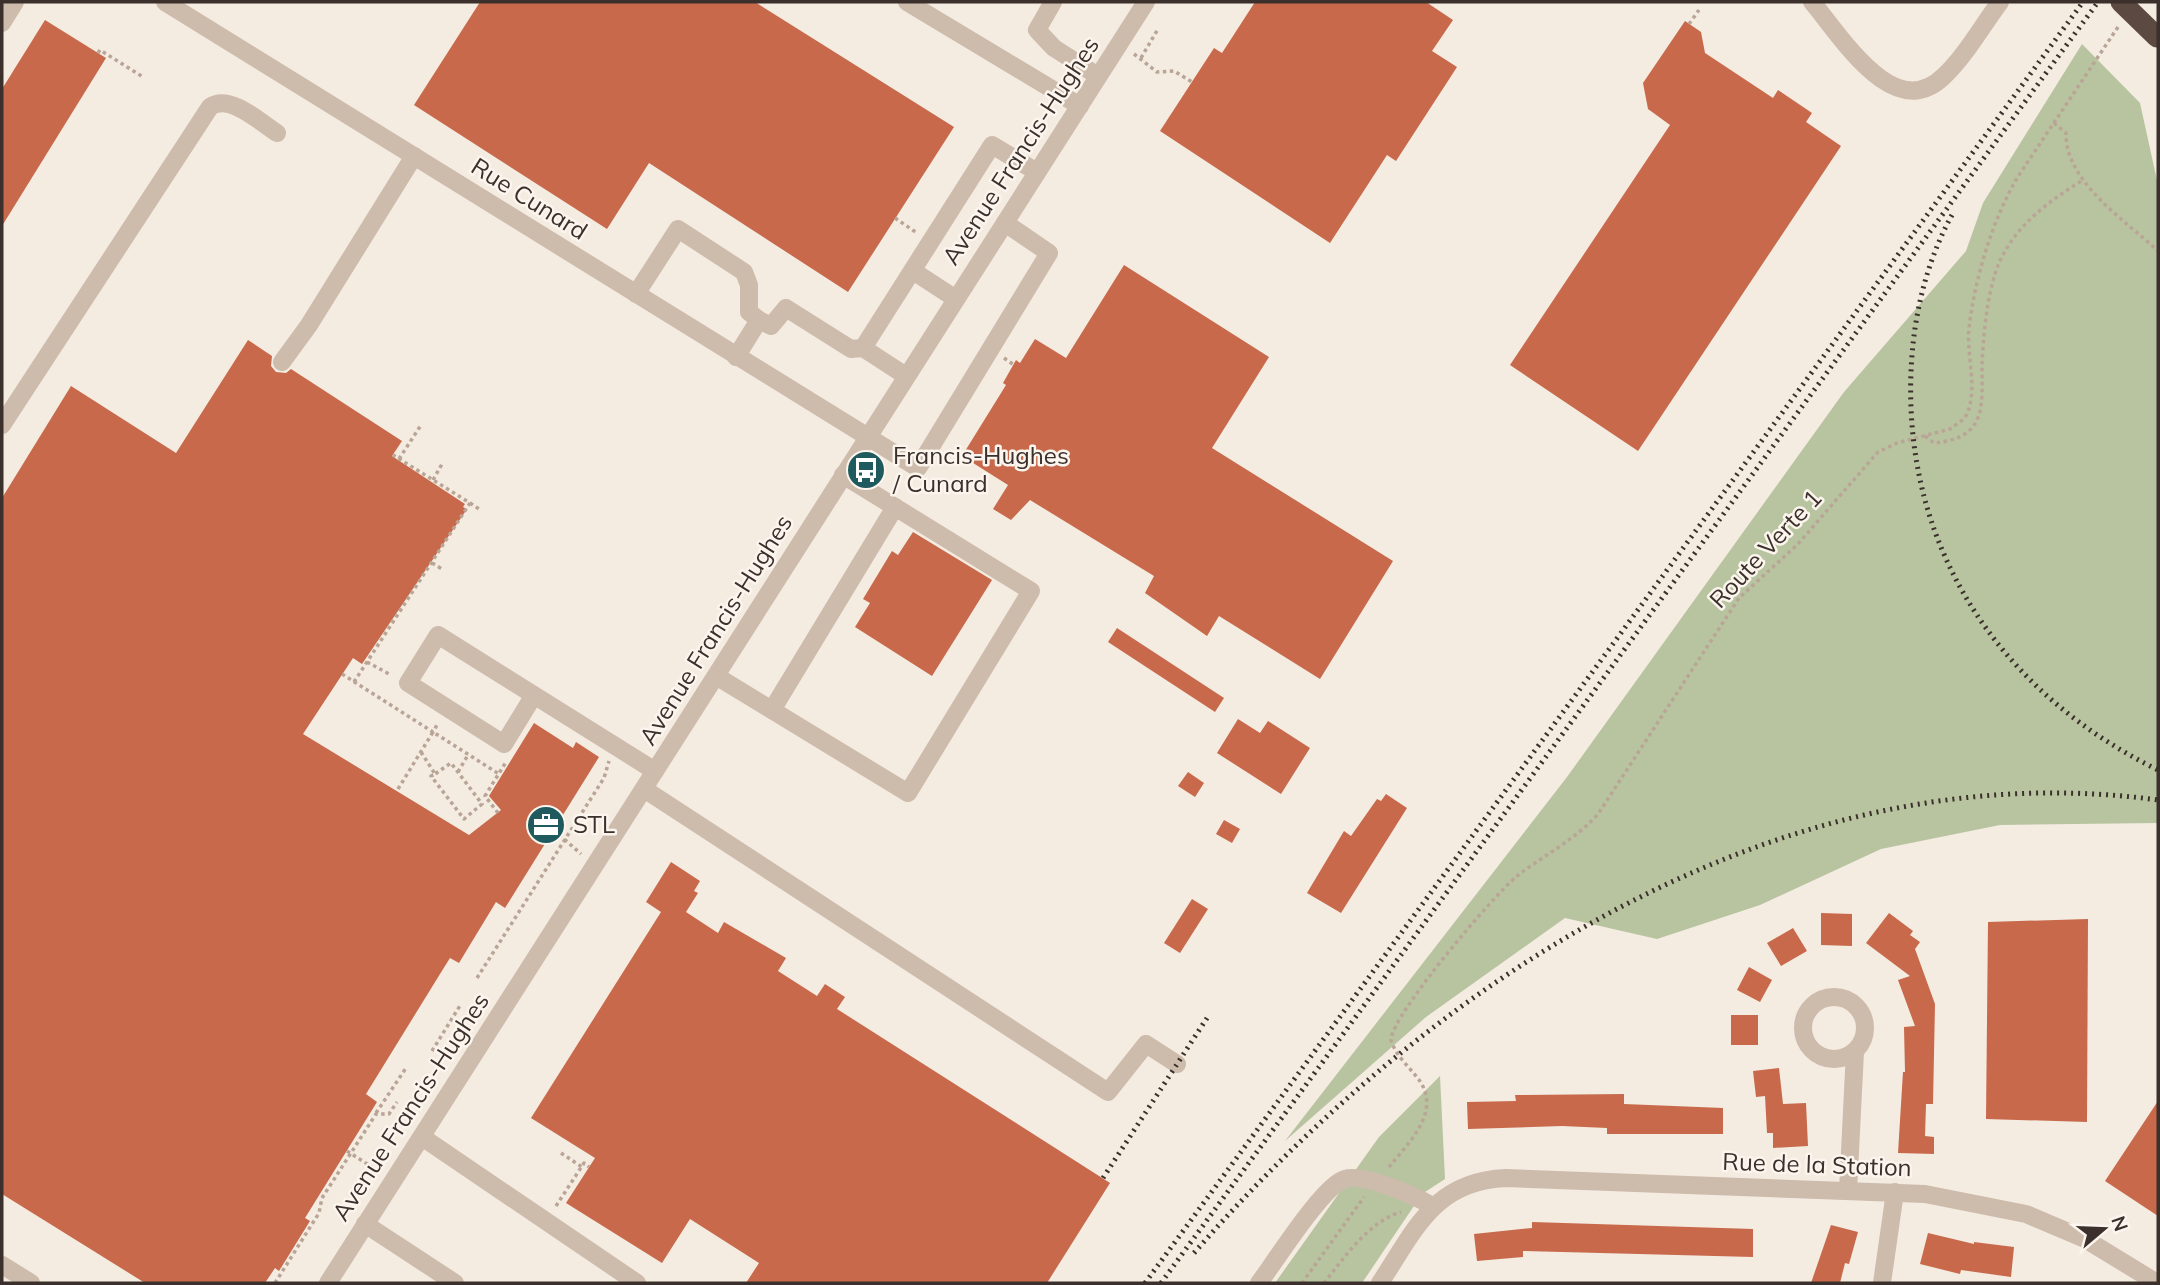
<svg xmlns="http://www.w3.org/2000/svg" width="2160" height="1285" font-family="Mulish,sans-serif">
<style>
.green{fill:#b8c4a0}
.building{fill:#c8694b}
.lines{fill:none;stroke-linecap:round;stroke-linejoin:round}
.path{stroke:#b9a596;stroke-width:3.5;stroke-dasharray:3.5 3.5;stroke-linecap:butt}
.minor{stroke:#cdbbac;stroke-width:18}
.rail{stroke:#3b302b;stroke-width:5;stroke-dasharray:2 5;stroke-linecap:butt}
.highway-bridge{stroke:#5c4a42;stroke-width:21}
.labels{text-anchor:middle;stroke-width:5;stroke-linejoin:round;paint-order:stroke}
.street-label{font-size:24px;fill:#3b302b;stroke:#fbf5ee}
.poi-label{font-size:24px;fill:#3b302b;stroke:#fbf5ee;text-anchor:start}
</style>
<rect width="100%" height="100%" fill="#f4ebe1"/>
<g class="green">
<path d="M2082 44 2140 103 2158 185V823L2000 825 1881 849 1760 905 1657 939 1565 918 1426 1017 1285 1141 1567 777 1844 392 1966 251 1983 203Z"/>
<path d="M1440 1076 1445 1179 1422 1194 1362 1283H1275L1379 1137Z"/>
</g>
<g class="building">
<path d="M480 2H755L954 127 848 292 649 163 607 229 414 105Z"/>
<path d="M1255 2H1426L1453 20 1432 51 1457 67 1396 161 1387 155 1330 243 1160 131 1214 48 1222 53Z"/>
<path d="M45 20 106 58 2 226V89Z"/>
<path d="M1685 21 1701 32 1705 53 1773 98 1778 90 1812 113 1806 122 1841 146 1638 451 1510 365 1670 125 1648 109 1643 83Z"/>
<path d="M1124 265 1269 357 1212 448 1393 561 1320 679 1219 616 1207 636 1145 593 1154 576 1030 500 1011 520 993 509 1008 485 962 456 1006 385 1003 383 1016 360 1020 363 1035 339 1066 358Z"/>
<path d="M248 340 272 356 271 366 276 372 286 373 291 369 402 441 392 456 465 504 463 507 467 509 362 664 353 658 303 734 469 835 501 810 489 796 534 723 573 748 576 742 599 757 505 908 496 902 459 963 450 958 440 974 366 1094 377 1102 305 1218 310 1221 279 1271 275 1268 265 1283H145L2 1194V498L71 386 176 453Z"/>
<path d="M913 532 992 580 932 676 855 627 870 603 863 599 892 551 898 555Z"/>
<path d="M1117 628 1224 698 1215 712 1108 642Z"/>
<path d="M1238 719 1260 733 1268 721 1310 748 1281 794 1217 753Z"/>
<path d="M1188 772 1204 783 1195 797 1178 786Z"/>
<path d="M1386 794 1407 808 1341 913 1307 893 1344 831 1351 836 1377 799 1381 801Z"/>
<path d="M1224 820 1240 829 1232 843 1216 834Z"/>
<path d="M671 862 700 881 694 891 698 893 686 912 718 933 724 922 786 958 778 971 817 996 825 984 845 997 837 1009 1110 1183 1047 1283H746L759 1263 690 1219 662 1263 566 1203 595 1158 531 1118 661 912 646 902Z"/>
<path d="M1192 899 1208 909 1180 953 1164 943Z"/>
<path d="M1821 913 1852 914V946L1821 945Z"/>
<path d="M1889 913 1913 931 1910 935 1920 942 1915 949 1935 1004 1933 1104H1926L1925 1136 1934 1137V1154L1898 1153 1903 1072H1905L1904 1027 1915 1026 1898 980 1910 976 1866 943Z"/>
<path d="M2088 919 2087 1122 1986 1119 1988 922Z"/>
<path d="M1793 928 1807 951 1781 966 1767 943Z"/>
<path d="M1749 967 1772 980 1760 1002 1737 990Z"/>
<rect x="1731" y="1015" width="27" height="30"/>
<path d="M1779 1068 1783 1104 1806 1103 1808 1146 1773 1148V1133H1767L1765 1096 1756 1097 1753 1071Z"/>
<path d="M1624 1094V1104L1723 1108V1134H1607V1128L1562 1126 1468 1129 1467 1102 1516 1101 1515 1095Z"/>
<path d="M2158 1101V1216L2105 1181Z"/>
<path d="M1532 1222 1753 1229V1257L1523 1251V1257L1477 1261 1474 1234 1532 1228Z"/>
<path d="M1831 1225 1858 1232 1849 1264 1845 1263 1840 1283H1811Z"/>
<path d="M1928 1233 1974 1244V1242L2014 1247 2011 1277 1961 1270 1960 1274 1920 1264Z"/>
</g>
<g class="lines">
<g class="path">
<path d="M1689 24 1699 10"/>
<path d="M98 53 100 50 143 77"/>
<path d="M1134 54 1157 72 1174 71 1192 82"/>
<path d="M1141 58 1158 29"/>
<path d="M2054 123 2066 133C2065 182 2125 220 2158 251"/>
<path d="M895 218 917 233"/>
<path d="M1004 358 1014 365"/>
<path d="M1925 436 1934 443C1987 438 1982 407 1982 366 1983 339 1986 307 1993 281 2005 233 2044 204 2083 180"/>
<path d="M399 459 421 425"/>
<path d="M433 480 442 464"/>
<path d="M470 503 479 509"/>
<path d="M432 563 442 569"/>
<path d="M367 662 391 675"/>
<path d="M342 674 433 732 437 725"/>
<path d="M354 682 470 503 393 455"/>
<path d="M421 752 435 774 431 776 464 819 482 804 451 763 435 774"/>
<path d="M458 772 468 755"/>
<path d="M398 789 433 732 499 774"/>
<path d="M498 813 485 796 506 762"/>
<path d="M554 830 581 854"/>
<path d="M477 978 604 778 609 761"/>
<path d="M432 1051 461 1004"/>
<path d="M376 1113 406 1068"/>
<path d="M347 1151 378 1171"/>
<path d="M561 1153 582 1167"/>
<path d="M1389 1167C1411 1140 1444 1109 1416 1076 1407 1065 1395 1054 1391 1040 1392 1014 1494 895 1517 876 1544 855 1575 840 1598 814L1739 598 1797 545 1878 452 1897 443 1950 429 1964 419C1980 395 1966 356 1969 328 1975 278 1992 221 2017 178L2118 27"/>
<path d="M556 1206 584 1163 589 1167"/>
<path d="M275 1283 319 1213 322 1198 376 1114H389L397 1102"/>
<path d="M1302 1283 1364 1197"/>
<path d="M1324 1283C1344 1258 1369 1221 1401 1212"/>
</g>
<g class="minor">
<path d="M165 2 918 468 1049 253 1005 223"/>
<path d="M907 2 1080 106"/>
<path d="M1053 2 1037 30 1054 48 1098 76"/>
<path d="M1812 2C1841 36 1894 125 1944 76 1966 55 1982 26 2000 2"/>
<path d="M2 23 15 2"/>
<path d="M913 271 956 299"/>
<path d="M636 294 678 229 744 272 749 285V312L759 320"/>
<path d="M736 357 759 320 771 326 786 308 851 349 863 348"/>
<path d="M282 362 309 325 414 156"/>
<path d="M906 376 863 348 992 145 1037 172"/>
<path d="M2 425 210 107C229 93 260 122 277 133"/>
<path d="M716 676 908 793 1031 591 843 475"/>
<path d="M534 695 504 744 408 683 438 635 655 771"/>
<path d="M772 710 895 507"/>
<path d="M644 789 1108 1092 1146 1044 1177 1064"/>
<circle cx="1834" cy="1028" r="31"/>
<path d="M422 1137 637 1283"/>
<path d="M1848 1191 1855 1051"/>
<path d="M365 1224 455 1283"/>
<path d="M2 1265 31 1283"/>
<path d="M328 1283 1146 2"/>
<path d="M1259 1283C1275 1262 1323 1185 1345 1179 1363 1173 1416 1196 1432 1206"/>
<path d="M1380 1283C1415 1230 1434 1181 1506 1178L1925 1194 2026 1214 2085 1239 2157 1283"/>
<path d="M1882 1283 1895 1192"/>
</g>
<g class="rail">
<path d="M1952 215C1926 262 1913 318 1911 372 1904 550 2001 693 2158 770"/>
<path d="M1103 1178 1207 1018"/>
<path d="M1194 1253C1431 981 1782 749 2158 800"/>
<path d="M1145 1283 2083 2"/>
<path d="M1161 1283 2098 2"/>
</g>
<path class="highway-bridge" d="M2121 2 2157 37"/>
</g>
<defs>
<symbol id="bus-disc" viewBox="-11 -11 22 22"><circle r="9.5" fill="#1f5a5e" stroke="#fbf5ee"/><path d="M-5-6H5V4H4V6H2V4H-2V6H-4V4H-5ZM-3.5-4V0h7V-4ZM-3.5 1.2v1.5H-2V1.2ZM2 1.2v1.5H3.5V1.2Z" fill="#fff"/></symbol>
<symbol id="office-disc" viewBox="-11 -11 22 22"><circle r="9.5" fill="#1f5a5e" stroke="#fbf5ee"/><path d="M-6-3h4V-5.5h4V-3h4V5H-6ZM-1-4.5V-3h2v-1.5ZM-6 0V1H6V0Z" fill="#fff"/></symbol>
</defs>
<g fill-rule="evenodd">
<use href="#bus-disc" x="844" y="448" width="44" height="44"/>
<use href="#office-disc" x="524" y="803" width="44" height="44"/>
</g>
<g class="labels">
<g class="street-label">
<text transform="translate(1021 151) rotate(-57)" y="8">Avenue Francis-Hughes</text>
<text transform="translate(529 199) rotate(32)" y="8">Rue Cunard</text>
<text transform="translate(1766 549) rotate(-47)" y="8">Route Verte 1</text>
<text transform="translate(716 630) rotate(-58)" y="8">Avenue Francis-Hughes</text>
<text transform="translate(411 1107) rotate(-57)" y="8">Avenue Francis-Hughes</text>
<text transform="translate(1817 1165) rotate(2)" y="8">Rue de la Station</text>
</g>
<g class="poi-label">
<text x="893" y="464">Francis-Hughes<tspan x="893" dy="28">/ Cunard</tspan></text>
<text x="573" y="833">STL</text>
</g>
</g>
<rect width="2160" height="1285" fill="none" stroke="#3b302b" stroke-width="7"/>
<g transform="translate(2104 1229) rotate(71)" stroke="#fbf5ee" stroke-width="5" paint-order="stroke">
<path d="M0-5L12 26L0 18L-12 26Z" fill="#3b302b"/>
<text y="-10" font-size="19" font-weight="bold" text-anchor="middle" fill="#3b302b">N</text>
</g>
</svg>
